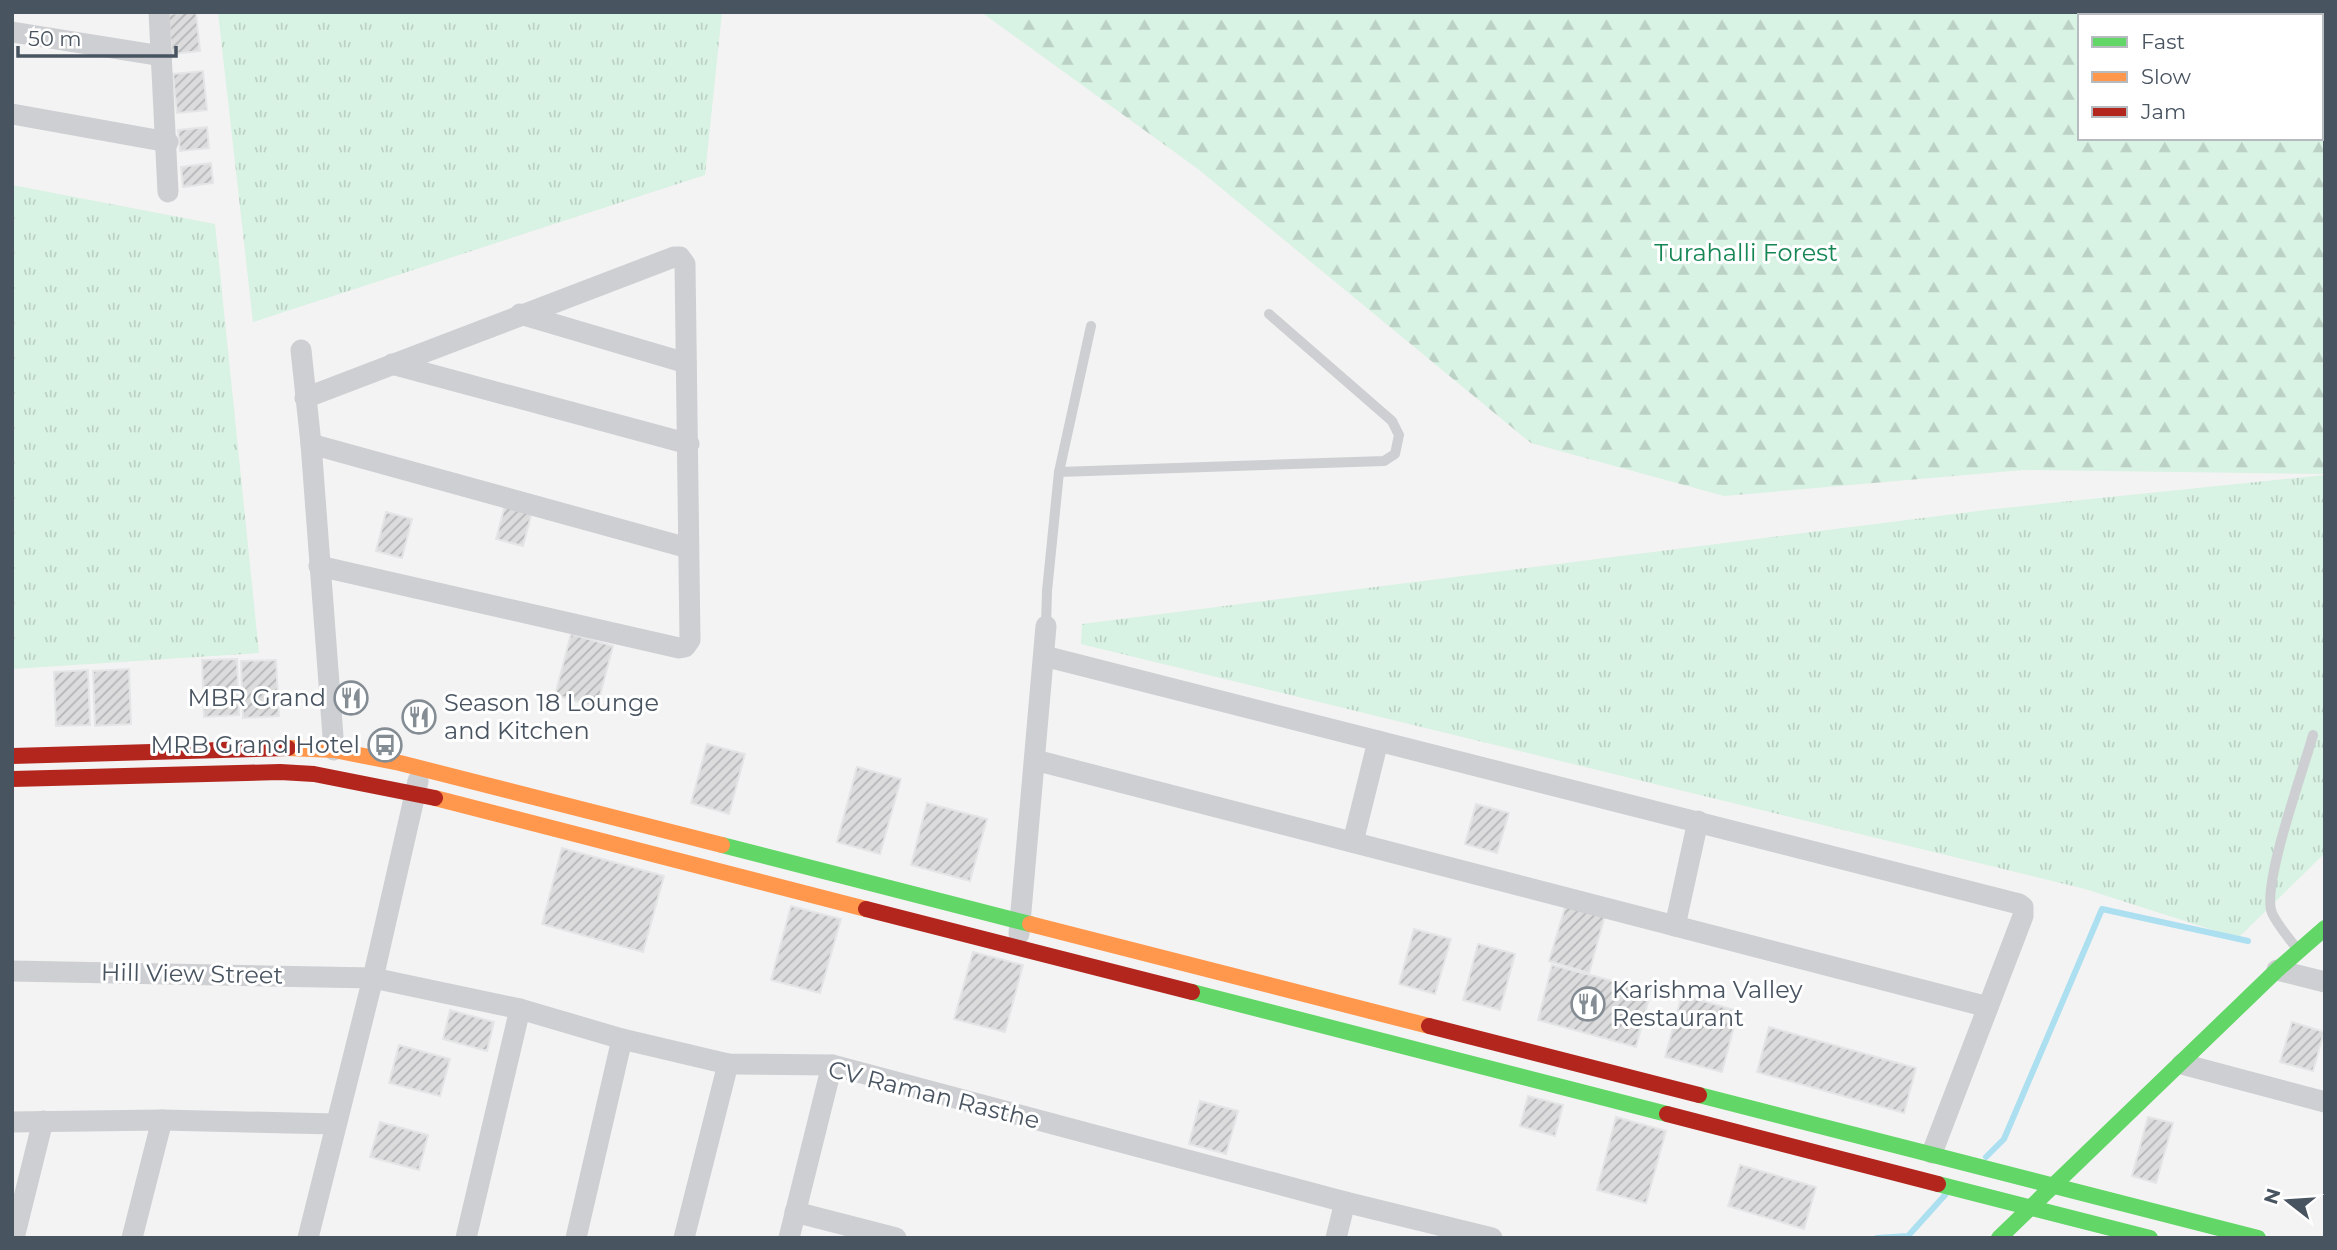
<svg xmlns="http://www.w3.org/2000/svg" width="2337" height="1250" font-family="Montserrat,sans-serif">
<style>
.grass{fill:url(#grass-tufts)}
.forest{fill:url(#forest-firs);fill-rule:evenodd}
.lines{fill:none;stroke-linecap:round;stroke-linejoin:round}
.stream{stroke:#acdff0;stroke-width:6}
.building{fill:url(#building-hatch);stroke:#e4e5e6;stroke-width:2}
.lane{stroke:#cdcfd2;stroke-width:10}
.street{stroke:#cdcfd2;stroke-width:21}
.fast{stroke:#63d668;stroke-width:16}
.slow{stroke:#ff974d;stroke-width:16}
.jam{stroke:#b3261e;stroke-width:16}
.labels{text-anchor:middle;stroke-width:6;stroke-linejoin:round;paint-order:stroke}
.park-label{font-size:24px;fill:#158654;stroke:#fff}
.poi-label{font-size:24px;fill:#495461;stroke:#fff;text-anchor:end}
.street-label{font-size:24px;fill:#495461;stroke:#fff}
</style>
<defs>
<pattern id="grass-tufts" width="24" height="20" patternUnits="userSpaceOnUse" patternTransform="scale(1.75)"><rect width="24" height="20" fill="#d8f2e3"/><path d="M3 7l-1-3M5 7V3M7 7l1-3M15 17l-1-3M17 17v-4M19 17l1-3" fill="none" stroke="#bbd1c5"/></pattern>
<pattern id="forest-firs" width="22" height="20" patternUnits="userSpaceOnUse" patternTransform="scale(1.75)"><rect width="22" height="20" fill="#d8f2e3"/><path d="M5 1l3.5 6h-7zM16 11l3.5 6h-7z" fill="#bbd1c5"/></pattern>
<pattern id="building-hatch" width="6" height="6" patternUnits="userSpaceOnUse" patternTransform="scale(1.75)"><rect width="6" height="6" fill="#dcdcdd"/><path d="M-1 1l2-2M0 6l6-6M5 7l2-2" fill="none" stroke="#b4b5b7"/></pattern>
</defs>
<rect width="100%" height="100%" fill="#f3f3f3"/>
<g class="grass">
<path d="M218 12H722L705 175 253 322Z"/>
<path d="M12 185 215 224 259 653 12 669Z"/>
<path d="M2325 475V853L2238 938 2085 889 1081 644 1082 624 1994 509Z"/>
</g>
<path class="forest" d="M981 12H2325V474L2023 470 1724 496 1531 443 1198 169ZM2080 16H2321V138H2080Z"/>
<g class="lines">
<g class="stream">
<path d="M1986 1157 2004 1139 2102 909 2248 941"/>
<path d="M1877 1238 1908 1236 1945 1195"/>
</g>
</g>
<g class="building">
<path d="M196 12 200 51 172 54 168 14Z"/>
<path d="M203 71 207 110 177 113 173 74Z"/>
<path d="M207 127 209 148 180 151 178 130Z"/>
<path d="M211 163 213 183 183 187 181 167Z"/>
<path d="M505 505 532 512 523 546 496 539Z"/>
<path d="M386 512 412 519 402 558 376 551Z"/>
<path d="M571 634 613 646 597 707 555 695Z"/>
<path d="M237 659 239 715 204 717 202 660Z"/>
<path d="M276 660 279 716 243 718 241 661Z"/>
<path d="M129 669 131 724 95 726 93 671Z"/>
<path d="M88 670 90 725 56 726 54 672Z"/>
<path d="M707 744 745 754 729 814 691 803Z"/>
<path d="M857 767 901 779 880 854 837 842Z"/>
<path d="M927 803 987 819 970 881 911 865Z"/>
<path d="M1476 804 1509 813 1497 853 1465 844Z"/>
<path d="M562 848 664 876 643 952 542 924Z"/>
<path d="M1566 904 1605 915 1589 973 1549 961Z"/>
<path d="M791 906 841 919 820 993 771 980Z"/>
<path d="M1414 929 1451 939 1435 994 1399 984Z"/>
<path d="M1478 944 1515 954 1500 1010 1463 1000Z"/>
<path d="M973 952 1023 965 1005 1032 954 1019Z"/>
<path d="M1552 965 1651 991 1636 1047 1538 1020Z"/>
<path d="M1682 995 1738 1011 1722 1072 1665 1057Z"/>
<path d="M450 1010 494 1022 487 1051 443 1039Z"/>
<path d="M2292 1022 2324 1032 2313 1071 2280 1062Z"/>
<path d="M1769 1027 1916 1068 1904 1113 1757 1072Z"/>
<path d="M399 1045 450 1059 440 1096 389 1083Z"/>
<path d="M1528 1096 1563 1105 1555 1136 1520 1126Z"/>
<path d="M1200 1101 1238 1111 1226 1154 1189 1144Z"/>
<path d="M1616 1117 1666 1131 1646 1203 1597 1190Z"/>
<path d="M2148 1117 2173 1123 2156 1183 2132 1176Z"/>
<path d="M380 1122 428 1135 419 1170 370 1157Z"/>
<path d="M1740 1165 1816 1187 1804 1229 1728 1206Z"/>
</g>
<g class="lines">
<g class="lane">
<path d="M1059 472 1384 461 1395 454 1399 435 1392 421 1269 314"/>
<path d="M1046 626 1047 591 1059 472 1091 326"/>
<path d="M2297 949C2289 938 2278 926 2272 913 2261 886 2304 768 2313 735"/>
</g>
<g class="street">
<path d="M159 12 168 192"/>
<path d="M12 32 162 56"/>
<path d="M12 114 168 142"/>
<path d="M520 314 686 363"/>
<path d="M301 350 311 444 334 750"/>
<path d="M392 364 689 444"/>
<path d="M305 398 674 257H680L685 264 690 640 685 647 679 648 319 566"/>
<path d="M311 444 688 548"/>
<path d="M1044 656 2019 904 2023 907V916L1932 1153"/>
<path d="M1035 760 1988 1007"/>
<path d="M1353 842 1378 741"/>
<path d="M1675 926 1698 821"/>
<path d="M1019 934 1046 626"/>
<path d="M2277 970 2325 982"/>
<path d="M12 971 373 978 520 1009 622 1039 728 1064 832 1065 1345 1202 1492 1238"/>
<path d="M2182 1064 2325 1102"/>
<path d="M12 1122 162 1120 335 1124"/>
<path d="M795 1212 896 1238"/>
<path d="M14 1238 43 1121"/>
<path d="M132 1238 162 1120"/>
<path d="M308 1238 373 978 418 781"/>
<path d="M466 1238 520 1009"/>
<path d="M576 1238 622 1039"/>
<path d="M684 1238 728 1064"/>
<path d="M789 1238 832 1065"/>
<path d="M1336 1238 1345 1202"/>
</g>
<g class="fast">
<path d="M722 845 1030 924"/>
<path d="M1192 992 1667 1114"/>
<path d="M1699 1095 2258 1238"/>
<path d="M1938 1184 2150 1238"/>
<path d="M1999 1238 2277 970 2325 928"/>
</g>
<g class="slow">
<path d="M288 748 334 750 400 763 722 845"/>
<path d="M435 798 866 909"/>
<path d="M1030 924 1429 1026"/>
</g>
<g class="jam">
<path d="M12 756 288 748"/>
<path d="M12 779 280 772 314 774 435 798"/>
<path d="M866 909 1192 992"/>
<path d="M1429 1026 1699 1095"/>
<path d="M1667 1114 1938 1184"/>
</g>
</g>
<defs>
<symbol id="restaurant-ring" viewBox="-11 -11 22 22"><circle r="9.5" fill="#fff" stroke="#848c94" stroke-width="1.5"/><path d="M-5-6h1v4h1v-4h1v4h1v-4h1v5L-1.5 .5V6h-2V.5L-5-1ZM5-6V6H3V1.5H1.5Q1.5-4 5-6Z" fill="#848c94"/></symbol>
<symbol id="bus-ring" viewBox="-11 -11 22 22"><circle r="9.5" fill="#fff" stroke="#848c94" stroke-width="1.5"/><path d="M-5-6H5V4H4V6H2V4H-2V6H-4V4H-5ZM-3.5-4V0h7V-4ZM-3.5 1.2v1.5H-2V1.2ZM2 1.2v1.5H3.5V1.2Z" fill="#848c94"/></symbol>
</defs>
<g fill-rule="evenodd">
<use href="#restaurant-ring" x="332" y="679" width="38" height="38"/>
<use href="#restaurant-ring" x="400" y="698" width="38" height="38"/>
<use href="#bus-ring" x="366" y="726" width="38" height="38"/>
<use href="#restaurant-ring" x="1569" y="985" width="38" height="38"/>
</g>
<g class="labels">
<g class="park-label">
<text x="1746" y="261">Turahalli Forest</text>
</g>
<g class="poi-label">
<text x="326" y="706">MBR Grand</text>
<text x="444" y="711" text-anchor="start">Season 18 Lounge<tspan x="444" dy="28">and Kitchen</tspan></text>
<text x="360" y="753">MRB Grand Hotel</text>
<text x="1612" y="998" text-anchor="start">Karishma Valley<tspan x="1612" dy="28">Restaurant</tspan></text>
</g>
<g class="street-label">
<text transform="translate(192 974) rotate(1)" y="8">Hill View Street</text>
<text transform="translate(934 1095) rotate(14)" y="8">CV Raman Rasthe</text>
</g>
</g>
<rect width="2337" height="1250" fill="none" stroke="#495461" stroke-width="28"/>
<rect x="2078" y="14" width="245" height="126" fill="#ffffff" stroke="#b6bbc0" stroke-width="2"/>
<rect x="2092" y="37" width="35" height="10" fill="#63d668" stroke="#b6bbc0" stroke-width="2"/>
<text x="2141" y="49" font-size="21" fill="#495461">Fast</text>
<rect x="2092" y="72" width="35" height="10" fill="#ff974d" stroke="#b6bbc0" stroke-width="2"/>
<text x="2141" y="84" font-size="21" fill="#495461">Slow</text>
<rect x="2092" y="107" width="35" height="10" fill="#b3261e" stroke="#b6bbc0" stroke-width="2"/>
<text x="2141" y="119" font-size="21" fill="#495461">Jam</text>
<g transform="translate(2288 1201) rotate(287)" stroke="#ffffff" stroke-width="5" paint-order="stroke">
<path d="M0-5L12 26L0 18L-12 26Z" fill="#495461"/>
<text y="-10" font-size="19" font-weight="bold" text-anchor="middle" fill="#495461">N</text>
</g>
<path d="M18 46v10h158v-10" fill="none" stroke="#495461" stroke-width="3.5"/>
<text x="28" y="46" font-size="21" fill="#495461" stroke="#ffffff" stroke-width="5" paint-order="stroke">50 m</text>
</svg>
